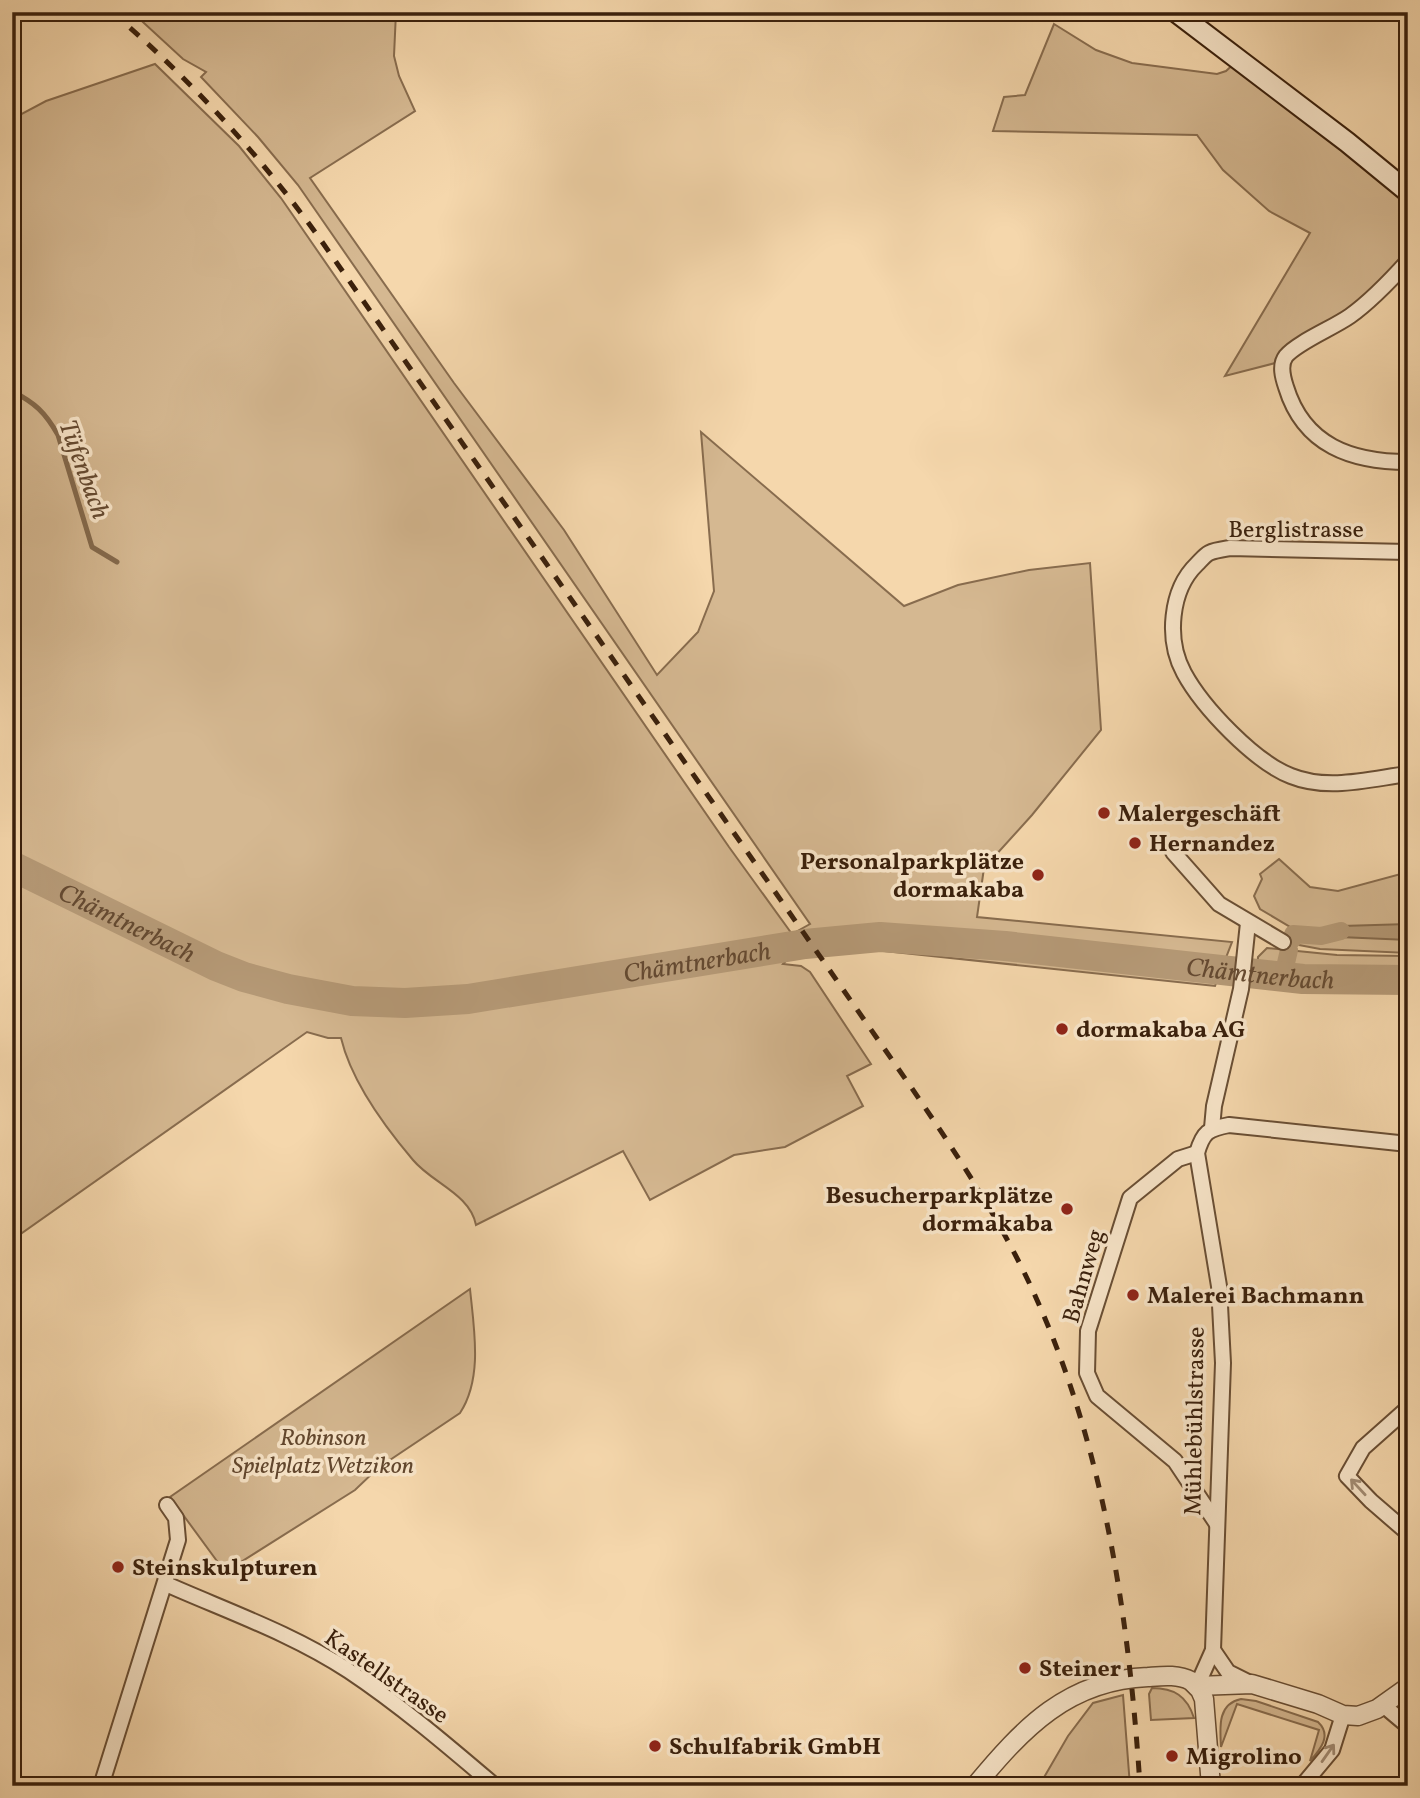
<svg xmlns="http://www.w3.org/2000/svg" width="1420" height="1798" font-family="Vollkorn,serif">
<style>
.green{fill:#d5b891;stroke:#886c4e;stroke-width:2}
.water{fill:#b59976;stroke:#84694c;stroke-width:2}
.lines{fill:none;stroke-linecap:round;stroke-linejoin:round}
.stream{stroke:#84694c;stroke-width:5}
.canal{stroke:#b59976;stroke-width:18}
.river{stroke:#b59976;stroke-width:30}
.minor-casing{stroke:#694e34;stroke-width:18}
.tertiary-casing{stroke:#694e34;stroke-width:21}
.secondary-casing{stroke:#3a200c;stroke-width:23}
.minor{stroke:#f8e5c9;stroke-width:14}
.tertiary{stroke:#f8e5c9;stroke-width:18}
.secondary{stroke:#f8e5c9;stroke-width:19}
.rail{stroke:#3a200c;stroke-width:5;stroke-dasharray:12 12;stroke-linecap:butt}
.oneway{stroke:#a28c74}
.poi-dot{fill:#8f2418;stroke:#f8e5c9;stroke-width:2.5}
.labels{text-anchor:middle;stroke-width:7;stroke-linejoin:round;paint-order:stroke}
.street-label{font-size:24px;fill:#3a200c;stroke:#f8e5c9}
.poi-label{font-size:24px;font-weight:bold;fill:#3a200c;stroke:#f8e5c9;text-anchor:start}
.park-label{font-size:24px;font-style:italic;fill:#61462d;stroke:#f8e5c9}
.water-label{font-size:26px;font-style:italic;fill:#654a31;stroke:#f8e5c9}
</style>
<rect width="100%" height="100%" fill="#f5d7ac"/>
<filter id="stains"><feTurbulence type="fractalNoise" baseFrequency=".00286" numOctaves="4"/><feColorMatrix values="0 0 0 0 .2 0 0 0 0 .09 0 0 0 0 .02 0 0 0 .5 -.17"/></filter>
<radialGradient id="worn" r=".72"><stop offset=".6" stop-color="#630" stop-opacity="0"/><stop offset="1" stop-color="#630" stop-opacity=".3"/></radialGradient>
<g class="green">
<path d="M132 12H396L394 56 399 76 415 111 310 178 454 383 564 530 657 675 698 632 714 591 701 432 904 606 958 585 1029 570 1090 563 1101 730 1032 815 984 868 977 917 1232 942 1215 986 828 945C811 948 795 950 783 964L801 966 810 972 871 1064 847 1076 863 1106 785 1147 734 1155 650 1200 623 1151 476 1225C470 1194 432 1183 413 1160 385 1127 351 1080 341 1038H328L307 1032 12 1240V119L46 101 155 64 239 146 281 198 729 847 792 934 810 924 298 185 258 137 201 77 206 72 183 59Z"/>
<path d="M1054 24 1096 50 1132 63 1217 74 1226 71 1238 60 1408 192V261L1283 361 1225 376 1310 233 1269 211 1223 170 1197 135 993 131 1004 97 1025 95Z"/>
<path d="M1279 859 1310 887 1338 891 1408 872V953L1320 949 1283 942 1290 927 1260 909 1254 896 1262 879 1260 874Z"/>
<path d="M1267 948 1337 955 1408 956V980L1303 979 1257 973 1258 957Z"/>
<path d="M470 1289C474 1329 483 1378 460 1413L378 1468 355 1490 225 1572 170 1497Z"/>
<path d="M1152 1688C1174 1688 1187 1696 1194 1718L1151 1720 1149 1694Z"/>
<path d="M1123 1695 1130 1786H1039L1068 1736 1093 1703Z"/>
<path d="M1241 1699 1256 1701 1318 1722C1332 1735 1321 1749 1310 1761L1319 1730 1237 1704 1221 1747C1220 1728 1217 1704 1241 1699Z"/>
</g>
<path class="water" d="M1408 924V940L1340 937 1342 926Z"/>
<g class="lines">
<path class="stream" d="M12 391C35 403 45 412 58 435L92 547 117 562"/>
<g class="canal">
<path d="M1292 940 1293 934 1321 936 1341 931"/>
<path d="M1283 976 1289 950"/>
</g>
<path class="river" id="s1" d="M12 866 216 966 244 977 288 989 352 1001 405 1003 468 999 805 944 880 937 1005 946 1303 979 1408 980"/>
<defs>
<g id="minor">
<path d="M1408 261C1390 281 1371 301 1350 316 1333 328 1298 342 1286 356 1279 365 1283 378 1286 387 1304 446 1352 462 1408 462"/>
<path d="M1408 552 1230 548C1224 549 1215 550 1209 553 1205 555 1201 560 1197 564 1170 590 1166 640 1184 673 1203 708 1255 762 1291 776 1328 791 1370 779 1408 774"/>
<path d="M1173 852 1219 904 1283 942"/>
<path d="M1212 1128 1214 1106 1241 989 1248 923"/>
<path d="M1197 1153 1178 1159 1130 1198 1088 1331 1087 1373 1097 1396 1175 1461 1217 1524"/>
<path d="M1408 1408 1363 1448 1347 1476 1371 1501 1408 1533"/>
<path d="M166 1584C227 1611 293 1634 349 1671 400 1705 448 1746 495 1786"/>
<path d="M1213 1650 1228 1672 1250 1683"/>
<path d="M1197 1686 1213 1650 1223 1363 1219 1286 1197 1153C1203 1132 1208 1129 1229 1125L1408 1144"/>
<path d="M1383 1705 1408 1726"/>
<path d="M101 1786 178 1540 176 1518 167 1505"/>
<path d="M1302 1786 1332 1750 1343 1715"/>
</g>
<g id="tertiary">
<path d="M1197 1686 1252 1684 1318 1704 1343 1715 1358 1716 1377 1709 1408 1687"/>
<path d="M975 1786C1023 1728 1068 1680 1148 1677 1162 1676 1178 1674 1191 1681L1200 1690 1204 1699 1211 1786"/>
</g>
<path id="secondary" d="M1176 12 1347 142 1408 192"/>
</defs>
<use href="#minor" class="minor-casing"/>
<use href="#tertiary" class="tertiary-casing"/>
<use href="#secondary" class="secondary-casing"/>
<use href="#minor" class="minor"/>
<use href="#tertiary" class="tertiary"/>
<use href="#secondary" class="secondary"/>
<path class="rail" d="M112 12C190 79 258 153 318 236L911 1087C956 1153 1000 1219 1033 1291 1104 1446 1129 1617 1140 1786"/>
</g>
<defs><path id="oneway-shaft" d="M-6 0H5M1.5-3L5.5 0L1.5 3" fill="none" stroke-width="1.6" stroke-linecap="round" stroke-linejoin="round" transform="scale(1.75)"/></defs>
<g class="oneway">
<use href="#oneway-shaft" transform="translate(1358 1487) rotate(-133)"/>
<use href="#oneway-shaft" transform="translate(1328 1753) rotate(-55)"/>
</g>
<g class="poi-dot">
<circle cx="1104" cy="813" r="7"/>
<circle cx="1135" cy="843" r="7"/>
<circle cx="1038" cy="875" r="7"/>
<circle cx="1062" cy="1029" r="7"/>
<circle cx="1067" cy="1209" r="7"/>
<circle cx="1133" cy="1295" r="7"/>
<circle cx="118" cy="1567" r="7"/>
<circle cx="1025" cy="1668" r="7"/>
<circle cx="655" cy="1746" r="7"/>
<circle cx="1172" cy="1756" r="7"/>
</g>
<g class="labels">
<g class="street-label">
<text x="1296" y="537">Berglistrasse</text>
<text transform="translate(1083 1276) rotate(-74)" y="8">Bahnweg</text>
<text transform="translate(1194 1421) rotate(-89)" y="8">Mühlebühlstrasse</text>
<text transform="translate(387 1676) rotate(35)" y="8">Kastellstrasse</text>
</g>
<g class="poi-label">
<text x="1118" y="821">Malergeschäft</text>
<text x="1149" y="851">Hernandez</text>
<text x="1024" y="869" text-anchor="end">Personalparkplätze<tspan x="1024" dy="28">dormakaba</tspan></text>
<text x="1076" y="1037">dormakaba AG</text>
<text x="1053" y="1203" text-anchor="end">Besucherparkplätze<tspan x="1053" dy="28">dormakaba</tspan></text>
<text x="1147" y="1303">Malerei Bachmann</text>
<text x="132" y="1575">Steinskulpturen</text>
<text x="1039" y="1676">Steiner</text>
<text x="669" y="1754">Schulfabrik GmbH</text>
<text x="1186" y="1764">Migrolino</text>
</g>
<g class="park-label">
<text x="323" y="1445">Robinson<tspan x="323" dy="28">Spielplatz Wetzikon</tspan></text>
</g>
<g class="water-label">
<text transform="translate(85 469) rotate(70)" y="9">Tüfenbach</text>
<text dy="9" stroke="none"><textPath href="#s1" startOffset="128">Chämtnerbach</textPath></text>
<text dy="9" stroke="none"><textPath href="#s1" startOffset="716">Chämtnerbach</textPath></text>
<text dy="9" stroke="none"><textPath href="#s1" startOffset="1283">Chämtnerbach</textPath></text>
</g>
</g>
<rect width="1420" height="1798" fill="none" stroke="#f5d7ac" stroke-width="42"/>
<rect x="14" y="14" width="1392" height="1770" fill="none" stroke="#3a200c" stroke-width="3.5"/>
<rect x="21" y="21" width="1378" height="1756" fill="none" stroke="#3a200c" stroke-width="2"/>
<rect width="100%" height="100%" filter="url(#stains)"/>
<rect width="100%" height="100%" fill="url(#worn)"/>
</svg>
